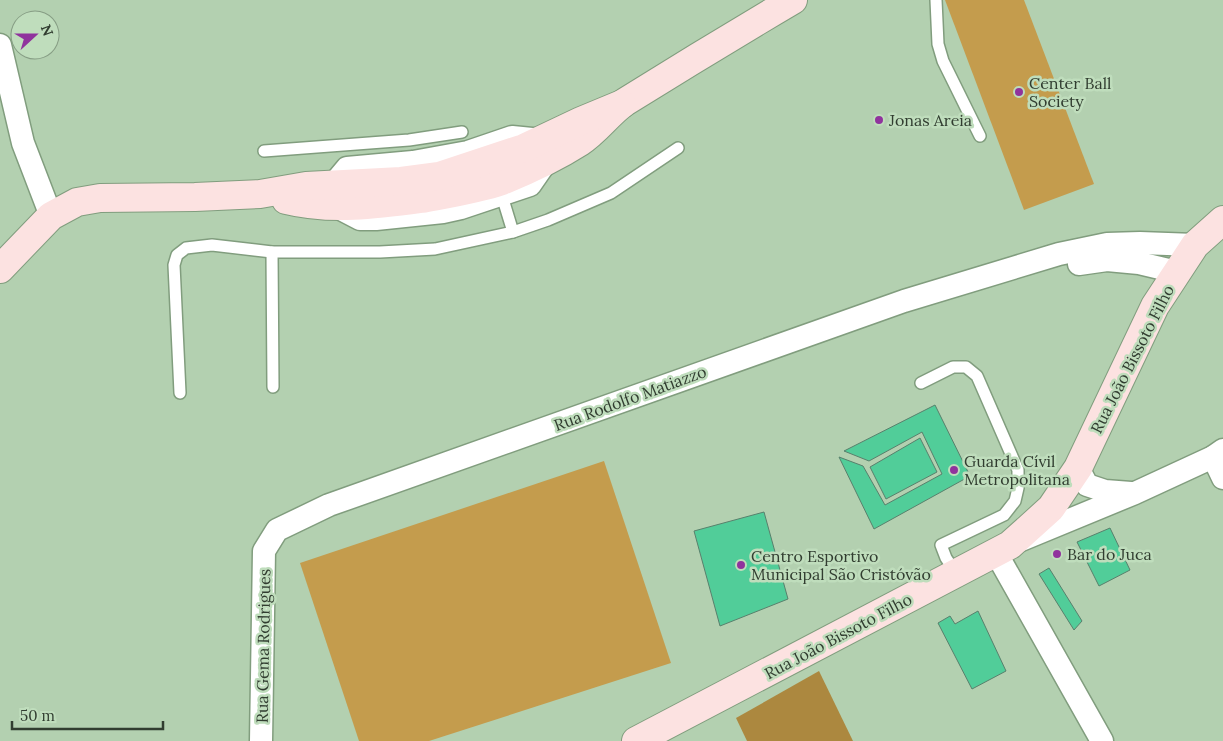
<svg xmlns="http://www.w3.org/2000/svg" width="1223" height="741" font-family="Lora,serif">
<style>
.green{fill:#c49c4d}
.forest{fill:#ac883f}
.building{fill:#51cd99;stroke:#58806c}
.lines{fill:none;stroke-linecap:round;stroke-linejoin:round}
.service-casing{stroke:#819d7e;stroke-width:14}
.minor-casing{stroke:#819d7e;stroke-width:25}
.secondary-casing{stroke:#819d7e;stroke-width:30}
.service{stroke:#fff;stroke-width:11}
.minor{stroke:#fff;stroke-width:22}
.secondary{stroke:#fce2e1;stroke-width:28}
.poi-dot{fill:#90339d;stroke:#bfddbc;stroke-width:2}
.labels{text-anchor:middle;stroke-width:5;stroke-linejoin:round;paint-order:stroke}
.poi-label{font-size:16px;fill:#313d30;stroke:#bfddbc;text-anchor:start}
.street-label{font-size:16px;fill:#313d30;stroke:#bfddbc}
</style>
<rect width="100%" height="100%" fill="#b3d0b0"/>
<g class="green">
<path d="M945 0H1024L1094 184 1024 210Z"/>
<path d="M604 461 671 663 429 741H359L300 563Z"/>
</g>
<path class="forest" d="M819 671 853 741H747L736 718Z"/>
<g class="building">
<path d="M935 405 970 476 874 529 839 457 863 466 885 505 942 474 922 432 869 461 844 451Z"/>
<path d="M920 438 937 472 886 499 870 467Z"/>
<path d="M764 512 788 599 720 626 694 531Z"/>
<path d="M1110 528 1130 570 1099 586 1077 542Z"/>
<path d="M1049 568 1082 621 1074 630 1039 574Z"/>
<path d="M978 611 1006 671 972 689 938 623 950 616 955 624Z"/>
</g>
<g class="lines">
<defs>
<g id="service">
<path d="M936 0 938 44 943 61 980 136"/>
<path d="M264 151 409 140 462 132"/>
<path d="M502 196 513 232 548 220 611 193 678 148"/>
<path d="M272 252 273 387"/>
<path d="M921 383 953 367H966L977 376 1018 470V488L1015 501 1004 515 941 545 946 558 956 573"/>
<path d="M180 393 174 265 177 255 186 248 212 245 272 252H380L435 249 513 232"/>
</g>
<g id="minor">
<path d="M0 45 23 143 51 216"/>
<path d="M512 137 542 140 548 159 530 185 461 208 443 212 376 219H360L335 206 332 186 347 168 413 162 468 152Z"/>
<path d="M1079 264 1107 260 1139 263 1177 272"/>
<path d="M1213 457 1223 478"/>
<path d="M1078 468 1087 485 1105 491 1131 493"/>
<path d="M1021 540 1135 493 1213 457 1223 450"/>
<path d="M995 551 1102 741"/>
<path d="M261 741 264 551 277 530 329 505 904 301 1059 254 1107 244 1140 243 1195 245"/>
</g>
<g id="secondary">
<path d="M286 200C330 211 377 205 421 199 448 194 476 190 502 181 527 171 558 156 580 142 597 131 609 113 625 102 681 67 737 33 793 0"/>
<path d="M0 269 51 216 77 202 100 198 195 197 260 194 306 186 401 181 439 176 524 148 581 121 622 104"/>
<path d="M636 741 1010 545 1051 508 1078 468 1155 306 1195 245 1223 220"/>
</g>
</defs>
<use href="#service" class="service-casing"/>
<use href="#minor" class="minor-casing"/>
<use href="#secondary" class="secondary-casing"/>
<use href="#service" class="service"/>
<use href="#minor" class="minor"/>
<use href="#secondary" class="secondary"/>
</g>
<g class="poi-dot">
<circle cx="1019" cy="92" r="5"/>
<circle cx="879" cy="120" r="5"/>
<circle cx="954" cy="470" r="5"/>
<circle cx="1057" cy="554" r="5"/>
<circle cx="741" cy="565" r="5"/>
</g>
<g class="labels">
<g class="poi-label">
<text x="1029" y="89">Center Ball<tspan x="1029" dy="18">Society</tspan></text>
<text x="889" y="126">Jonas Areia</text>
<text x="964" y="467">Guarda Cívil<tspan x="964" dy="18">Metropolitana</tspan></text>
<text x="1067" y="560">Bar do Juca</text>
<text x="751" y="562">Centro Esportivo<tspan x="751" dy="18">Municipal São Cristóvão</tspan></text>
</g>
<g class="street-label">
<text transform="translate(1132 359) rotate(-63)" y="6">Rua João Bissoto Filho</text>
<text transform="translate(630 398) rotate(-20)" y="6">Rua Rodolfo Matiazzo</text>
<text transform="translate(838 636) rotate(-28)" y="6">Rua João Bissoto Filho</text>
<text transform="translate(263 646) rotate(-89)" y="6">Rua Gema Rodrigues</text>
</g>
</g>
<g transform="translate(35 35) rotate(69)"><circle r="24" fill="#bfddbc" stroke="#869d84"/>
<path d="M0-4L9 19L0 12L-9 19Z" fill="#90339d"/>
<text y="-8" font-size="14" font-weight="bold" text-anchor="middle" fill="#313d30">N</text>
</g>
<path d="M12 721v8h151v-8" fill="none" stroke="#313d30" stroke-width="2.5"/>
<text x="20" y="721" font-size="15" fill="#313d30" stroke="#bfddbc" stroke-width="4" paint-order="stroke">50 m</text>
</svg>
